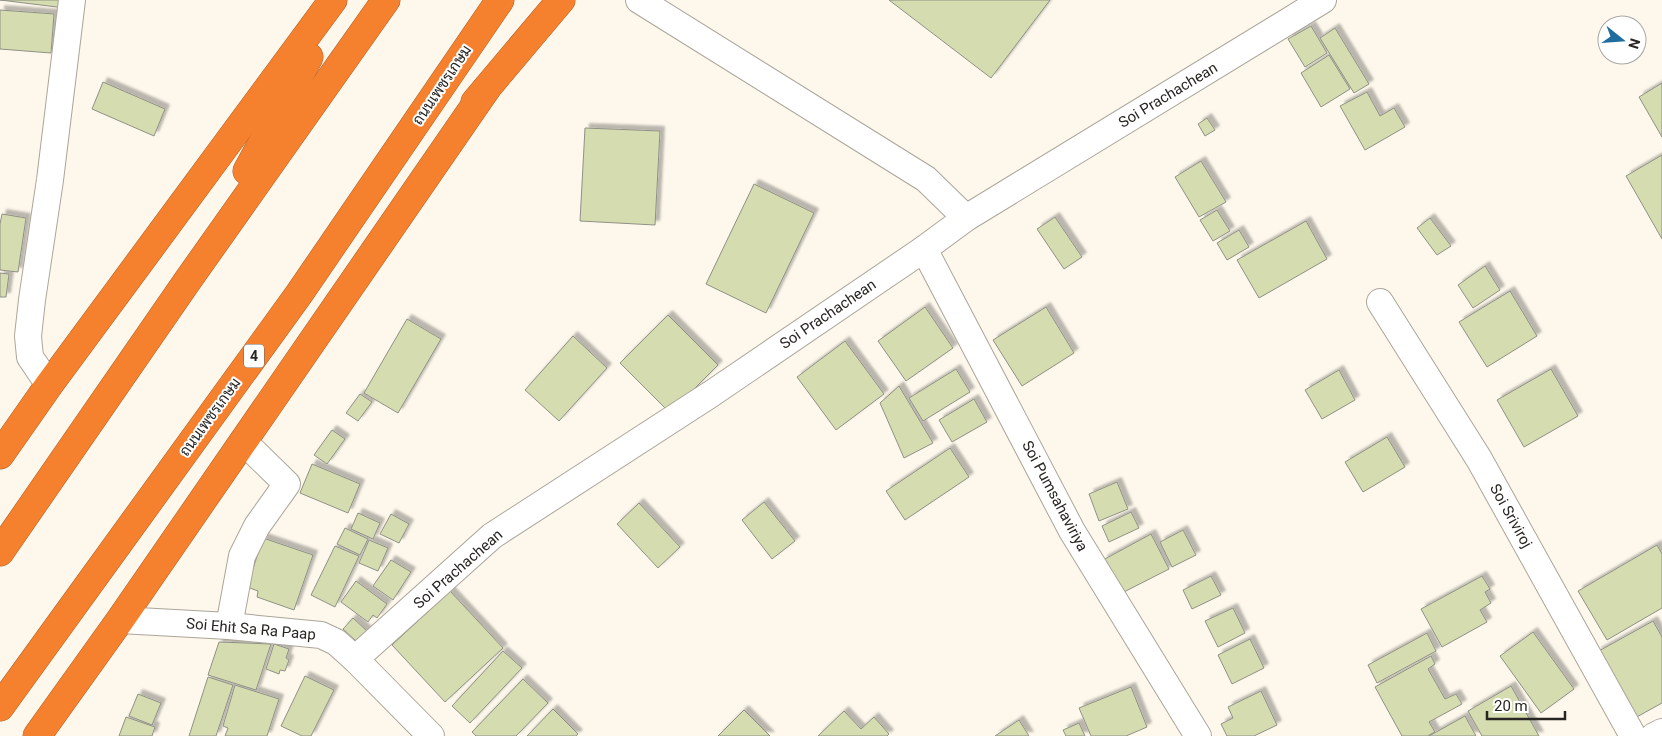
<svg xmlns="http://www.w3.org/2000/svg" width="1662" height="736" font-family="Roboto,Sarabun,sans-serif">
<style>
.building{fill:#d5dcaf;stroke:#8f9186;filter:url(#shadow)}
.lines{fill:none;stroke-linecap:round;stroke-linejoin:round}
.minor-casing{stroke:#aba59a;stroke-width:28}
.highway-casing{stroke:#ad612a;stroke-width:29}
.minor{stroke:#fff;stroke-width:26}
.highway{stroke:#f5812e;stroke-width:28}
.labels{text-anchor:middle;stroke-width:4;stroke-linejoin:round;paint-order:stroke}
.shield{fill:#fff;stroke:#686764;stroke-width:1}
.shield-label{font-size:14px;font-weight:bold;fill:#282622}
.street-label{font-size:15px;fill:#282622;stroke:#fff}
</style>
<defs>
<filter id="shadow"><feDropShadow dx="4.5" dy="-4.5" stdDeviation="1" flood-color="#0004"/></filter>
</defs>
<rect width="100%" height="100%" fill="#fef8ec"/>
<g class="building">
<path d="M0 0H66L65 8Z"/>
<path d="M889 0H1050L991 78Z"/>
<path d="M0 10 54 14 51 53 0 49Z"/>
<path d="M1311 26 1327 53 1305 67 1288 39Z"/>
<path d="M1335 28 1369 84 1354 93 1320 38Z"/>
<path d="M1329 55 1350 89 1321 107 1301 73Z"/>
<path d="M103 82 165 109 154 136 92 109Z"/>
<path d="M1662 83V137L1639 97Z"/>
<path d="M1367 92 1380 116 1394 108 1405 127 1365 150 1340 106Z"/>
<path d="M1207 118 1215 130 1205 136 1198 124Z"/>
<path d="M585 128 660 131 655 225 580 221Z"/>
<path d="M1662 155V239L1626 176Z"/>
<path d="M1201 161 1226 202 1199 217 1175 177Z"/>
<path d="M754 184 814 213 766 313 706 284Z"/>
<path d="M1217 210 1230 231 1213 241 1200 220Z"/>
<path d="M2 214 26 218 18 272 0 270V224Z"/>
<path d="M1055 217 1082 257 1064 269 1037 229Z"/>
<path d="M1430 218 1451 246 1437 255 1417 228Z"/>
<path d="M1306 221 1327 259 1259 298 1237 260Z"/>
<path d="M1239 230 1249 247 1227 260 1217 243Z"/>
<path d="M1485 266 1500 290 1473 308 1458 285Z"/>
<path d="M0 273 9 274 6 297H0Z"/>
<path d="M1510 291 1537 336 1487 367 1459 322Z"/>
<path d="M925 307 953 348 906 381 878 341Z"/>
<path d="M1046 307 1074 353 1022 386 993 340Z"/>
<path d="M668 315 718 365 670 413 620 363Z"/>
<path d="M407 319 441 339 398 413 364 393Z"/>
<path d="M573 336 607 368 559 421 525 390Z"/>
<path d="M845 341 884 394 836 430 797 377Z"/>
<path d="M956 369 970 392 923 421 909 398Z"/>
<path d="M1551 369 1578 416 1524 447 1497 400Z"/>
<path d="M1339 370 1355 400 1322 419 1305 390Z"/>
<path d="M899 386 933 443 904 458 880 403Z"/>
<path d="M360 394 372 402 358 421 346 413Z"/>
<path d="M974 399 987 422 952 442 939 420Z"/>
<path d="M332 430 345 439 327 464 314 455Z"/>
<path d="M1387 437 1405 467 1363 492 1345 462Z"/>
<path d="M950 448 969 477 905 520 886 491Z"/>
<path d="M312 464 360 484 348 513 300 493Z"/>
<path d="M1117 482 1128 509 1099 521 1089 494Z"/>
<path d="M764 502 795 541 772 559 742 520Z"/>
<path d="M639 503 680 547 658 568 617 524Z"/>
<path d="M1131 512 1139 528 1109 542 1102 526Z"/>
<path d="M358 513 380 523 373 539 351 529Z"/>
<path d="M391 514 409 524 399 543 380 534Z"/>
<path d="M345 528 368 539 360 555 337 544Z"/>
<path d="M1183 530 1196 555 1172 567 1160 542Z"/>
<path d="M1151 534 1169 569 1120 594 1103 560Z"/>
<path d="M263 538 313 555 294 610 257 597 258 591 247 587Z"/>
<path d="M369 540 388 548 378 571 359 563Z"/>
<path d="M1657 545 1662 554V608L1607 640 1578 591Z"/>
<path d="M335 546 359 556 335 607 311 595Z"/>
<path d="M391 560 411 572 393 600 373 586Z"/>
<path d="M1211 576 1221 595 1192 609 1183 590Z"/>
<path d="M1482 576 1490 589 1485 592 1491 603 1480 610 1487 622 1442 647 1421 609Z"/>
<path d="M356 581 387 604 377 618 373 615 368 622 341 602Z"/>
<path d="M450 591 503 648 445 702 392 645Z"/>
<path d="M1233 608 1245 633 1218 647 1205 621Z"/>
<path d="M353 618 367 631 357 642 343 629Z"/>
<path d="M1653 621 1662 637V703L1633 719 1597 652Z"/>
<path d="M1533 632 1574 689 1541 713 1500 656Z"/>
<path d="M1427 633 1436 651 1377 683 1368 665Z"/>
<path d="M1250 639 1264 668 1232 684 1218 655Z"/>
<path d="M219 642 271 644 256 690 208 675Z"/>
<path d="M274 644 289 649 286 658 289 660 285 671 280 670 279 674 266 669Z"/>
<path d="M503 651 522 668 470 723 452 706Z"/>
<path d="M1431 656 1435 664 1428 669 1445 699 1456 694 1462 704 1429 722 1435 732 1427 736H1402L1375 687Z"/>
<path d="M305 676 334 690 311 736H302L281 726Z"/>
<path d="M208 677 233 685 216 736H189Z"/>
<path d="M523 679 548 703 516 736H476L472 732Z"/>
<path d="M235 685 279 699 267 736H225L228 728 223 726Z"/>
<path d="M1511 686 1539 736H1482L1468 711Z"/>
<path d="M1131 687 1147 727 1126 736H1091L1079 708Z"/>
<path d="M1261 691 1277 725 1254 736H1227L1221 724 1233 718 1228 707Z"/>
<path d="M138 694 161 703 152 725 129 716Z"/>
<path d="M553 709 578 734 576 736H527Z"/>
<path d="M744 710 770 736H718Z"/>
<path d="M844 711 861 729 874 717 889 734 887 736H818Z"/>
<path d="M1465 716 1476 736H1429Z"/>
<path d="M126 717 155 727 152 736H119Z"/>
<path d="M1019 720 1029 736H995Z"/>
<path d="M1079 723 1085 736H1066L1063 730Z"/>
</g>
<g class="lines">
<defs>
<g id="minor">
<path d="M639 0 926 179 966 218"/>
<path d="M924 249 1072 531 1198 736"/>
<path d="M1380 302 1479 459 1633 736"/>
<path d="M49 385 30 357 28 336 32 300 50 180 72 0"/>
<path d="M120 620 229 626 321 635 336 642 355 659 431 736"/>
<path d="M229 626 242 556 257 526 287 484 243 441"/>
<path d="M355 659 492 536 711 394 924 249 966 218 1323 0"/>
<path d="M1654 736 1662 732"/>
</g>
<g id="highway">
<path d="M475 102 561 0"/>
<path d="M247 171 309 57"/>
<path d="M0 455 49 385 333 0"/>
<path d="M0 552 188 280 386 0"/>
<path d="M0 707 299 294 500 0"/>
<path d="M37 736 120 620 487 88"/>
</g>
</defs>
<use href="#minor" class="minor-casing"/>
<use href="#highway" class="highway-casing"/>
<use href="#minor" class="minor"/>
<use href="#highway" class="highway"/>
</g>
<g class="labels">
<rect class="shield" x="244" y="344.5" width="20" height="23" rx="4"/>
<g class="shield-label">
<text x="254" y="361">4</text>
</g>
<g class="street-label">
<text transform="translate(442 85) rotate(-56)" y="5">ถนนเพชรเกษม</text>
<text transform="translate(1168 95) rotate(-31)" y="5">Soi Prachachean</text>
<text transform="translate(828 314) rotate(-34)" y="5">Soi Prachachean</text>
<text transform="translate(210 417) rotate(-54)" y="5">ถนนเพชรเกษม</text>
<text transform="translate(1055 496) rotate(62)" y="5">Soi Pumsahaviriya</text>
<text transform="translate(1511 516) rotate(61)" y="5">Soi Sriviroj</text>
<text transform="translate(458 569) rotate(-41)" y="5">Soi Prachachean</text>
<text transform="translate(251 629) rotate(5)" y="5">Soi Ehit Sa Ra Paap</text>
</g>
</g>
<g transform="translate(1622 40) rotate(107)"><circle r="24" fill="#ffffff" stroke="#a9a8a7"/>
<path d="M0-4L9 19L0 12L-9 19Z" fill="#1e6d9f"/>
<text y="-8" font-size="14" font-weight="bold" text-anchor="middle" fill="#282622">N</text>
</g>
<path d="M1487 711v8h78v-8" fill="none" stroke="#282622" stroke-width="2.5"/>
<text x="1494" y="711" font-size="15" fill="#282622" stroke="#ffffff" stroke-width="4" paint-order="stroke">20 m</text>
</svg>
